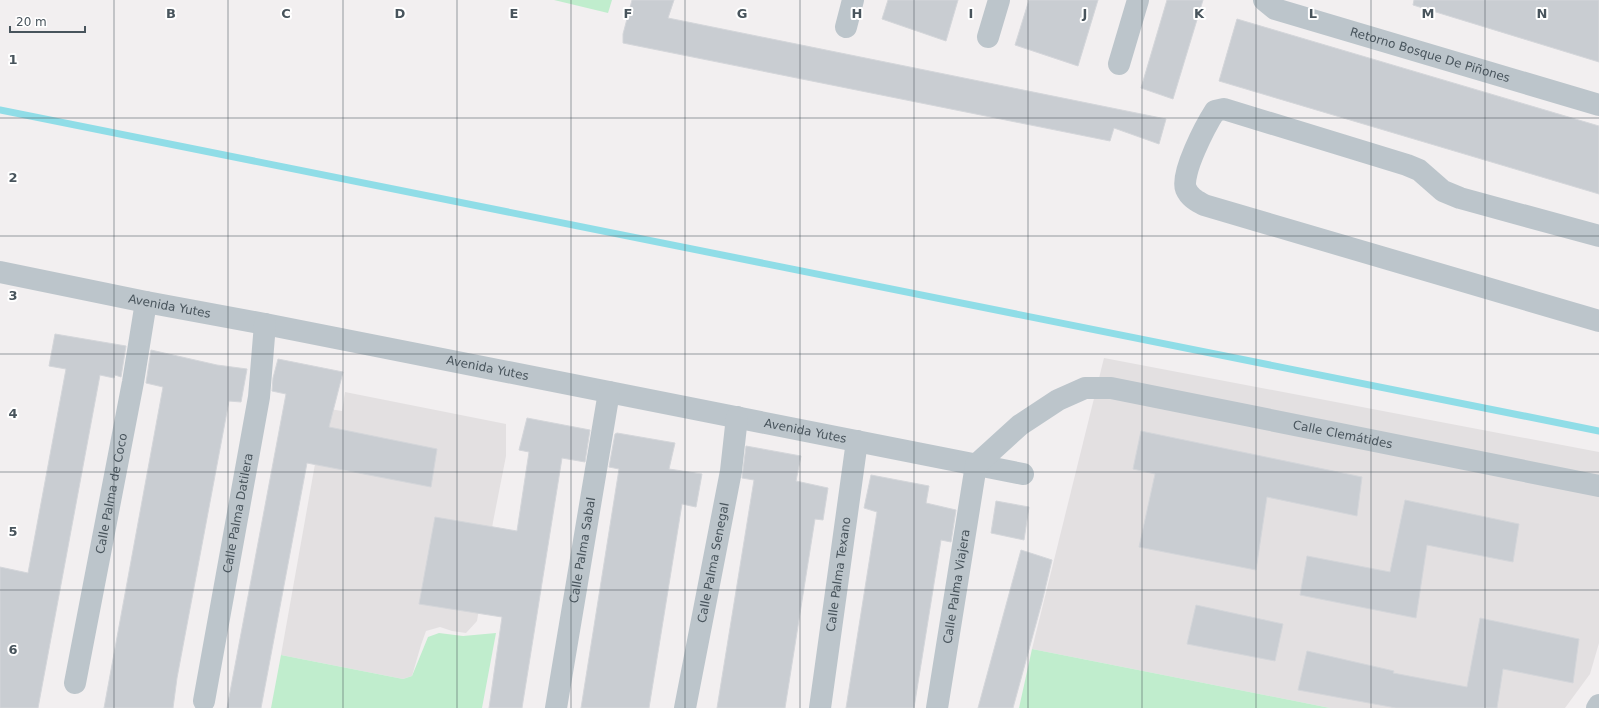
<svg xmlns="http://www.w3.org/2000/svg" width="1599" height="708" font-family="'DejaVu Sans',sans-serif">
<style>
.education{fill:#e3e0e1}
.green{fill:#c0edcd}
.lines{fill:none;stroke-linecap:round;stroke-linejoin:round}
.stream{stroke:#90dde7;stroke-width:7}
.building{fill:#c9cdd2;stroke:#d4d6da}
.minor{stroke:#bcc5cb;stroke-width:22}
.grid{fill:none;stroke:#48545c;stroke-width:1;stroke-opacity:0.55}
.labels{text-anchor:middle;stroke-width:4;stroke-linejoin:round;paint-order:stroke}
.street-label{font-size:12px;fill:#48545c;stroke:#fff}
.grid-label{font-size:13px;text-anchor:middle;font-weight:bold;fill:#48545c;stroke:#fff;stroke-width:4;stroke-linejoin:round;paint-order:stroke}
</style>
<rect width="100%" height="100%" fill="#f2eff0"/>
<g class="education">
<path d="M1104 358 1599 452V643L1590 674 1565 708H1330L1032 649Z"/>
<path d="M345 392 506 424V456L493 522 477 621 466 633 452 631 440 627 426 631 421 645 412 676 403 679 281 655 315 464 330 409 342 411Z"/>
</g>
<g class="green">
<path d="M554 0H612L608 13Z"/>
<path d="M439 633 463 636 496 633 482 708H271L281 655 403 679 412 676 428 637Z"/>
<path d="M1032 649 1330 708H1019Z"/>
</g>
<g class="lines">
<path class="stream" d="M0 110 1599 431"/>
</g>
<g class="building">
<path d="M632 0H674L668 18 1166 119 1159 144 1114 128 1110 141 623 43V34Z"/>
<path d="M888 0H958L946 41 882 19Z"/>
<path d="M1029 0H1098L1078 66 1015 45Z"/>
<path d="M1167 0H1203L1173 99 1141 88Z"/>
<path d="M1414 0H1599V62L1413 5Z"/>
<path d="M1237 19 1599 126V194L1219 81Z"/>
<path d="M55 334 126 346 121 377 115 375 114 378 100 375 38 708H0V567L28 573 66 369 49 366Z"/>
<path d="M151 350 217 365 247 369 241 402 229 401 177 678 173 708H104L163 387 146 383Z"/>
<path d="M278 359 343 372 329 427 437 449 431 487 307 463 261 708H227L286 394 272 391 273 378Z"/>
<path d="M527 418 590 430 585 462 562 458 522 708H489L502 617 419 604 435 517 517 531 529 452 519 450Z"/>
<path d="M1141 431 1362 477 1357 516 1267 497 1256 570 1139 547 1155 474 1133 469Z"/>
<path d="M617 433 675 443 669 469 702 474 696 507 682 504 649 708H581L619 469 609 467 615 434Z"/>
<path d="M746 446 801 456 796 481 828 488 823 520 815 519 785 708H717L754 480 742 478Z"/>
<path d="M871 475 929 486 926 503 956 510 951 542 941 540 914 708H846L877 512 864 508Z"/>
<path d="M1405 500 1519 524 1513 562 1427 545 1416 618 1300 595 1307 556 1390 572Z"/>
<path d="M996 501 1029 507 1024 540 991 533Z"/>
<path d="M1021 550 1052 560 1042 602 1013 708H978Z"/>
<path d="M1196 605 1283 624 1275 661 1187 644Z"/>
<path d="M1480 618 1579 639 1573 683 1503 669 1497 708H1396L1298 690 1307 651 1394 671 1393 673 1467 687Z"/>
</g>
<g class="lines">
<g class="minor">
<path id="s1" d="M1264 0 1275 9 1599 105"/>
<path d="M846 27 853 0"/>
<path d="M988 37 999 0"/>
<path d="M1119 64 1138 0"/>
<path d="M1599 236 1460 198 1443 191 1419 170 1407 165 1224 109 1215 111C1206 125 1180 174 1186 189 1190 198 1197 201 1204 205L1599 321"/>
<path id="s2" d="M0 272 146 302 265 324 1023 474"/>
<path id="s3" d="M75 683 133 382 146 302"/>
<path id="s4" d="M204 701 259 397 265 324"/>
<path id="s5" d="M556 708 609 392"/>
<path id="s6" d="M685 708 731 471 737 417"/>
<path id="s7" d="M820 708 857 441"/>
<path id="s8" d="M937 708 976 465 1020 425 1058 400 1085 388H1111L1599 486"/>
<path d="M1597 708 1599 705"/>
</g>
</g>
<path class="grid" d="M114 0V708M228 0V708M343 0V708M457 0V708M571 0V708M685 0V708M800 0V708M914 0V708M1028 0V708M1142 0V708M1256 0V708M1371 0V708M1485 0V708M0 118H1599M0 236H1599M0 354H1599M0 472H1599M0 590H1599"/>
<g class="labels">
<g class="street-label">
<text dy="4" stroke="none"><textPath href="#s1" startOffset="176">Retorno Bosque De Piñones</textPath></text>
<text dy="4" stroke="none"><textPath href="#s2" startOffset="173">Avenida Yutes</textPath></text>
<text dy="4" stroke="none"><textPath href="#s2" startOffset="497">Avenida Yutes</textPath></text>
<text dy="4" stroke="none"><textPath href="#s2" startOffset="821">Avenida Yutes</textPath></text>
<text dy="4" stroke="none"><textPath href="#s8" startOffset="643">Calle Clemátides</textPath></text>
<text dy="4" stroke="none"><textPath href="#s3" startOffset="193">Calle Palma de Coco</textPath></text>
<text dy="4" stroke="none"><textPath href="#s4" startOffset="191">Calle Palma Datilera</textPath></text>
<text dy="4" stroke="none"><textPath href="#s5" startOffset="160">Calle Palma Sabal</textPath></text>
<text dy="4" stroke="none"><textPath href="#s6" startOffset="148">Calle Palma Senegal</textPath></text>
<text dy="4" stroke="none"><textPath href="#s7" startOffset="135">Calle Palma Texano</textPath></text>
<text dy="4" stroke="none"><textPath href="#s8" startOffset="123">Calle Palma Viajera</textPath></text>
</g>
</g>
<g class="grid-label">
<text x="171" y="18">B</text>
<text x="286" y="18">C</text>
<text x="400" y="18">D</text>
<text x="514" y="18">E</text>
<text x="628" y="18">F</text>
<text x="742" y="18">G</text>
<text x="857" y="18">H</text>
<text x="971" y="18">I</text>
<text x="1085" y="18">J</text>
<text x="1199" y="18">K</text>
<text x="1313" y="18">L</text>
<text x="1428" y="18">M</text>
<text x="1542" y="18">N</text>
<text x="13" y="64">1</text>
<text x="13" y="182">2</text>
<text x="13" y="300">3</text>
<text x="13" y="418">4</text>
<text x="13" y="536">5</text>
<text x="13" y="654">6</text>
</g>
<path d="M10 26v6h75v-6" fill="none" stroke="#48545c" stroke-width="2"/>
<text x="16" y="26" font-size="12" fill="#48545c" stroke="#ffffff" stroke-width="3" paint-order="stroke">20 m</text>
</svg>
